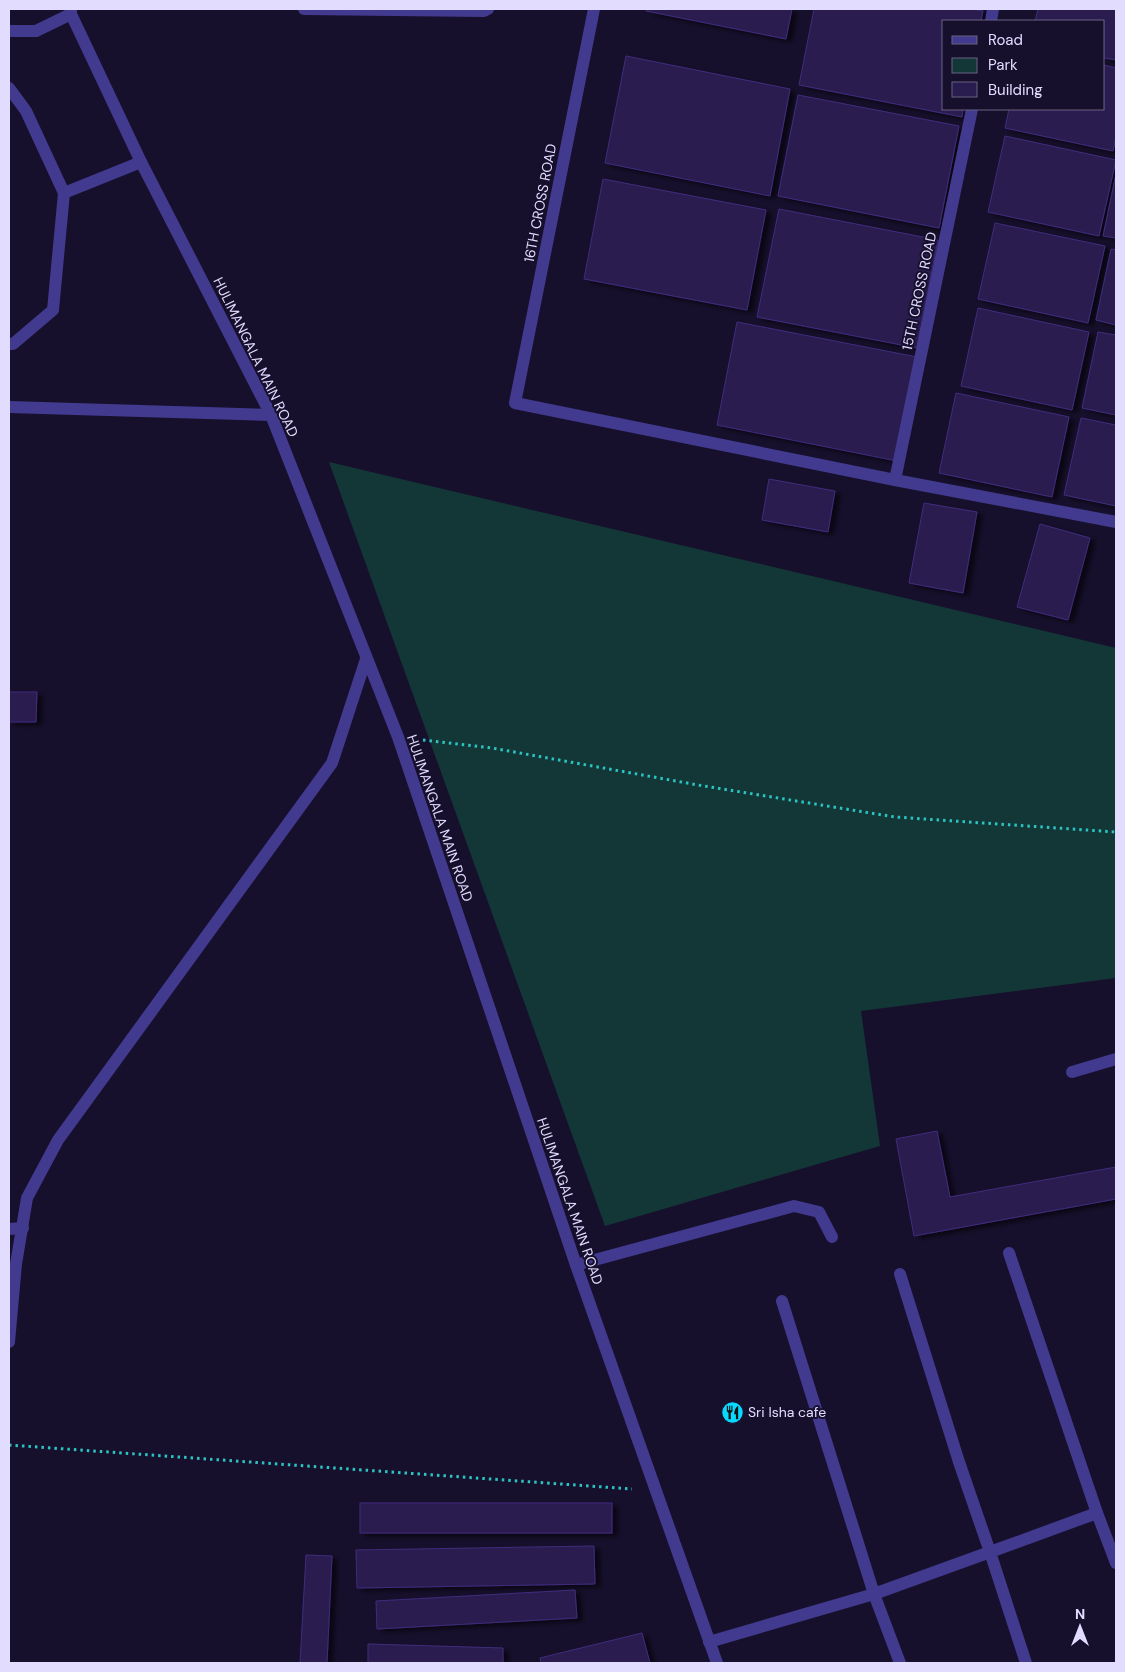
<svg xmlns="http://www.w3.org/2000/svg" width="1125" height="1672" font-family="'DM Sans',sans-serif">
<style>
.green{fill:#133737}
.building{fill:#291c4f;stroke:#402d7c;filter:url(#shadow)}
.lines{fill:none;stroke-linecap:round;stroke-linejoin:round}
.path{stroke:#2cc4c2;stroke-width:3;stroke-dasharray:2.5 4;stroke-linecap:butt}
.service{stroke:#413a8e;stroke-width:12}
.minor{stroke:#413a8e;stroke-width:12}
.tertiary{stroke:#413a8e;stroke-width:12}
.labels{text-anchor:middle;stroke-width:4;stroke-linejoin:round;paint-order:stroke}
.street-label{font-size:14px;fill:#e2dcff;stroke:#17102d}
.poi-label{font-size:14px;fill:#e2dcff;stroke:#17102d;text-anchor:start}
</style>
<defs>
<filter id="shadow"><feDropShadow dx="5.5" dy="3" stdDeviation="2.5" flood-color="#0009"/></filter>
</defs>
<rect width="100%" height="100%" fill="#17102d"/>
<path class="green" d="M329 462 1116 648V978L861 1011 880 1146 605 1226Z"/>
<g class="building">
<path d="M647 9H792L786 39 646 11Z"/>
<path d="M814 9H971L983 11 981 21H944V109H963L962 117 799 85Z"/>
<path d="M1038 9H1116V60L1104 58V21H1035Z"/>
<path d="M626 56 790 89 770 196 605 163Z"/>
<path d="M1104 65 1116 68V137L1113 151 1005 128 1009 109H1104Z"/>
<path d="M798 95 959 126 939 228 778 196Z"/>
<path d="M1005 136 1116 160 1099 236 988 212Z"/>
<path d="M1116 174V238L1103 236Z"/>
<path d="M603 179 766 210 747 310 584 279Z"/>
<path d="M779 209 938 240 917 348 757 317Z"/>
<path d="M995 223 1105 246 1088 323 978 299Z"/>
<path d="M1111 249 1116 250V325L1096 320Z"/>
<path d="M978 308 1089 332 1072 410 961 386Z"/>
<path d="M737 322 917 357 897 461 717 425Z"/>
<path d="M1098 332 1116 335V415L1082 408Z"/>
<path d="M956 393 1069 417 1052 497 939 473Z"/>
<path d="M1081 418 1116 425V506L1064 495Z"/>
<path d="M769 479 835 491 828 532 762 520Z"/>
<path d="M924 503 977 512 963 593 909 583Z"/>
<path d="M1040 524 1090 538 1068 620 1017 607Z"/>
<path d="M9 692H37L36 722H9Z"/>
<path d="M937 1131 950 1197 1116 1167V1199L914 1236 896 1139Z"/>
<rect x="360" y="1503" width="252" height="30"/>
<path d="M594 1546 595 1584 357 1588 356 1550Z"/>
<path d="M306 1555 332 1556 327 1663H300Z"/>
<path d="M575 1590 577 1618 377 1629 376 1601Z"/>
<path d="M642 1633 650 1663H541L540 1658Z"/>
<path d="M368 1644 503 1648V1663H368Z"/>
</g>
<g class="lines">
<g class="path">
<path d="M423 740 492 748 698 785 895 817 1116 832"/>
<path d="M9 1445 632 1489"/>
</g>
<g class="service">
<path d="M304 9 484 11 488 9"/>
<path d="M1072 1072 1116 1059"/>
<path d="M576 1265 794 1206 819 1212 832 1237"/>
</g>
<g class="minor">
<path d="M594 9 515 403 895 480 1116 522"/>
<path d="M991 21 993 9"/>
<path d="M9 31H36L71 14"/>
<path d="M9 88 26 111 64 193"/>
<path d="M9 344H13L53 310 64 193 141 162"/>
<path d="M9 407 271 415"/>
<path d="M895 480 972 109"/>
<path d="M9 1229 23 1228"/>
<path d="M1009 1253 1097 1513 1116 1563"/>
<path d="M900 1274 959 1462 990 1552 1097 1513"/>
<path d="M782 1301 874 1594 900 1663"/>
<path d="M709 1642 874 1594 990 1552 1026 1663"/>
</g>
<g class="tertiary">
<path d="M71 9V14L141 162 271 415 398 737 576 1265 717 1663"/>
<path d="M9 1342 16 1264 27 1198 58 1140 332 763 366 659"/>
</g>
</g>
<defs>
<symbol id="restaurant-disc" viewBox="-11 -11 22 22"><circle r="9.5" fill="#08daff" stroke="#17102d"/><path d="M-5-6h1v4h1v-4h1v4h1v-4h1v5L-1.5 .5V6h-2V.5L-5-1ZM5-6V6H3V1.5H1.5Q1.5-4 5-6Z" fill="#111"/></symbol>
</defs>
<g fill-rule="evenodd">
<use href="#restaurant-disc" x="720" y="1400" width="25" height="25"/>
</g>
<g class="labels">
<g class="street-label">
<text transform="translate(540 203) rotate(-79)" y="5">16TH CROSS ROAD</text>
<text transform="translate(919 291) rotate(-78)" y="5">15TH CROSS ROAD</text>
<text transform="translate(256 357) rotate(64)" y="5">HULIMANGALA MAIN ROAD</text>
<text transform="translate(440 818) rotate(71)" y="5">HULIMANGALA MAIN ROAD</text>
<text transform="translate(570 1201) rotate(71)" y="5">HULIMANGALA MAIN ROAD</text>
</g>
<g class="poi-label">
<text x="748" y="1417">Sri Isha cafe</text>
</g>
</g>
<rect width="1125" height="1672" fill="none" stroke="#e2dcff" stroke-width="20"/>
<rect x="942" y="20" width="162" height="90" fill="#17102d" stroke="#686281"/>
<rect x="952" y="36" width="25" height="8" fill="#413a8e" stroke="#686281"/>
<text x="988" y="45" font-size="15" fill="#e2dcff">Road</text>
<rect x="952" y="58" width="25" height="15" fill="#133737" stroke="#686281"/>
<text x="988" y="70" font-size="15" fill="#e2dcff">Park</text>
<rect x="952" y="82" width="25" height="15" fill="#291c4f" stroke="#686281"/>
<text x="988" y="95" font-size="15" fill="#e2dcff">Building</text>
<g transform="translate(1080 1627)" stroke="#17102d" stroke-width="4" paint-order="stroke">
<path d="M0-4L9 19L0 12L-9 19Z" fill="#e2dcff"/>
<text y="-8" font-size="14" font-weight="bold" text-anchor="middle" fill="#e2dcff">N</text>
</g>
</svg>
